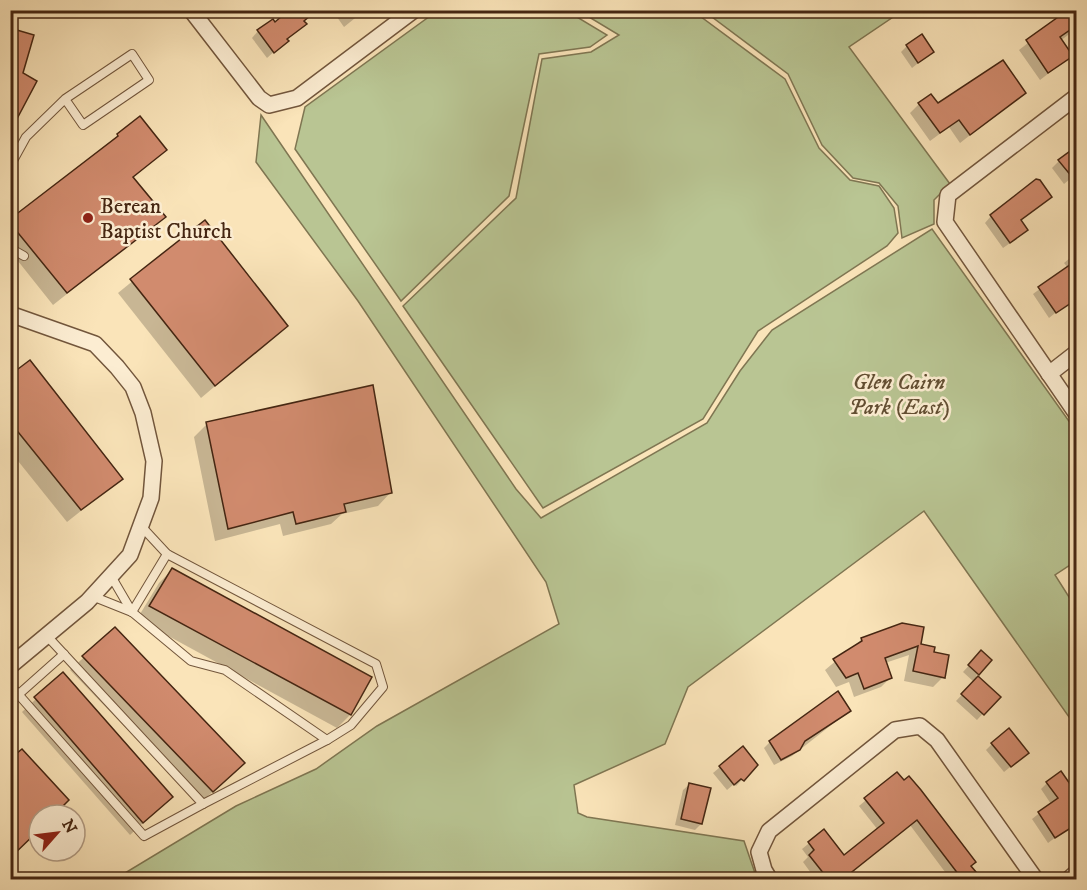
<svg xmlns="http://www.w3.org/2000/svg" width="1087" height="890" font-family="'IM FELL DW Pica',serif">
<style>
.green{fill:#b9c593;stroke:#7f7652;stroke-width:1.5}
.shadow{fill:#0003}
.building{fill:#d18b6e;stroke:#452612;stroke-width:1.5}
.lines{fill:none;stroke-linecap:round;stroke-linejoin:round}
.lane-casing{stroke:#72563c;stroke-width:10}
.street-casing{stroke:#72563c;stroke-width:18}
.lane{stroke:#fcedd2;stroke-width:8}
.street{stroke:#fcedd2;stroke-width:15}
.poi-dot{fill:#8f2418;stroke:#fcedd2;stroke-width:2}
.labels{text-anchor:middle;stroke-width:5;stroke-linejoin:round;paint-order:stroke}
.poi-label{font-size:22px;fill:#452612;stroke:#fcedd2;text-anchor:start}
.park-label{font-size:22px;font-style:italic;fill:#624e32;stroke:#fcedd2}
</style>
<rect width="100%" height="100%" fill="#fae4b9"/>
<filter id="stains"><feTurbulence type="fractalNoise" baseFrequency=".00333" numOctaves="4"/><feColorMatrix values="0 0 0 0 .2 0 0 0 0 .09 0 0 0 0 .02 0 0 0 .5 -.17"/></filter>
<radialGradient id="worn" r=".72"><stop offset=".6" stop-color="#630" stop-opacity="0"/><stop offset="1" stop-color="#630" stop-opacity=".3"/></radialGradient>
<g class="green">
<path d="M437 11H567L607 35 590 47 539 54 509 196 401 301 295 149 305 107Z"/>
<path d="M579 11H693L785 79 819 148 850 180 879 186 894 208 898 233 887 246 758 331 703 419 543 508 403 306 516 198 542 59 591 52 619 35Z"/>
<path d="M704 11H902L849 47 950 184 934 200V224L902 238 898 206 879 183 853 178 822 145 788 74Z"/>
<path d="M261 115 516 489 541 518 707 423 740 371 772 330 932 229 1076 431V561L1055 575 1076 608V727L924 511 688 687 665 744 574 785 578 813 587 817 744 841 757 879H115L236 806 316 769 377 726 559 624 546 582 358 301 256 162Z"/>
</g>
<g class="shadow">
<path d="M332 10H365L344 27Z"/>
<path d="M1056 10H1076V29L1060 41 1071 56 1040 80 1019 50 1056 21 1052 14Z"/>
<path d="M302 22 298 30 267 58 252 38 258 31 275 24Z"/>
<path d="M907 46 932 52 912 68 901 52Z"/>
<path d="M1024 93 960 143 949 127 930 141 910 113 919 104 937 105Z"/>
<path d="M140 118 165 150 132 179 164 217 53 305 10 251V221Z"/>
<path d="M1059 161 1076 174 1064 184 1052 168Z"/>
<path d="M1050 197 1019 221 1020 236 1003 248 985 223 991 216Z"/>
<path d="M205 222 286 326 201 398 118 293Z"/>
<path d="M1076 253V296L1049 318 1033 294 1068 268 1064 263Z"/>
<path d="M10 377 121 479 67 522 10 451Z"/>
<path d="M207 424 391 492 378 506 342 514 331 524 283 536 280 524 215 541 194 437Z"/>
<path d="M172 570 370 678 350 715 337 728 137 619 159 583Z"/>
<path d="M115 629 230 776 199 804 70 670Z"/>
<path d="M862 639 919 645 932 653 943 677 933 687 904 681 909 655 885 663 890 678 881 687 854 697 849 682 836 687 825 670Z"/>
<path d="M975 659 990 661 976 676 998 697 977 720 956 701 974 682 963 672Z"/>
<path d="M63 674 158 809 130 835 22 712Z"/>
<path d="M849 711 792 756 774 765 764 748 770 742Z"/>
<path d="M992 744 1020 759 1004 772 986 750Z"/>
<path d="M743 748 756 765 736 786 734 784 727 790 713 773Z"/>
<path d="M897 774 970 866 980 880H951L910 825 848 875 851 880H816L803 862 808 857 802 849 824 831 844 857 878 830 859 806Z"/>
<path d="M1047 783 1072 790 1076 787V822L1048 843 1032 819 1051 804 1041 789Z"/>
<path d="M690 784 701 824 695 830 675 825 683 790Z"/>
</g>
<g class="building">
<path d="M289 10H317L304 21 307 24 287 39 289 41 274 53 257 30 273 19 275 22Z"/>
<path d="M1068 10H1077V25L1060 37 1073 56 1048 73 1026 40Z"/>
<path d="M10 28 34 35 23 73 37 81 10 132Z"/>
<path d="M922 34 934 52 918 63 906 45Z"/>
<path d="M1003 60 1026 93 970 135 959 120 940 133 918 103 931 94 938 103Z"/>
<path d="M140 116 167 150 133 177 166 217 67 293 10 223V219L118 136 117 134Z"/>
<path d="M1077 146V183L1058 160Z"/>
<path d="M1036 179 1040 180 1052 197 1021 220 1028 230 1010 243 990 215Z"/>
<path d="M205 220 288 326 215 386 130 279Z"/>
<path d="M1077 260V299L1056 313 1038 287Z"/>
<path d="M30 360 123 479 81 510 10 422V375Z"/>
<path d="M373 385 392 493 344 504 346 512 296 524 293 512 228 529 206 422Z"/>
<path d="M172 568 372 677 351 715 149 606Z"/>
<path d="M902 623 924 627 921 644 935 647 934 652 949 655 945 678 913 671 918 646 885 658 892 678 864 689 858 673 846 678 833 659 862 641 861 638Z"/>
<path d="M115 627 245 763 213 792 82 656Z"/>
<path d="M981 650 992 660 979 675 968 665Z"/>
<path d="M63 672 173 797 143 823 34 697Z"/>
<path d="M978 676 1001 697 984 715 961 694Z"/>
<path d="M838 691 851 711 805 741 800 750 781 760 769 741Z"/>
<path d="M1009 728 1029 753 1011 767 991 743Z"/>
<path d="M743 746 758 765 744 781 741 779 734 785 719 766Z"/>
<path d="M22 749 69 800 54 815H39V830L10 858V759Z"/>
<path d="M1061 771 1077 794V824L1055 838 1038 812 1058 798 1046 782Z"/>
<path d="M897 772 904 780 909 776 921 790 976 862 971 866 982 879H962L917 820 843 879H828L809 855 814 850 808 842 824 829 844 855 884 823 864 798Z"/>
<path d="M689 783 711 788 702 824 681 819Z"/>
</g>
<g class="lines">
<defs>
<g id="lane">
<path d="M10 166 26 137 65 99 132 54 149 80 83 125 65 99"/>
<path d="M10 248 24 256"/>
<path d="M141 526 167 554 376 664 383 687 351 725 327 740"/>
<path d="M111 576 132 612"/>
<path d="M132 612 167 554"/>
<path d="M47 636 203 804 327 740 225 670 191 661 132 612 92 596"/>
<path d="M10 685 144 836 203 804"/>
<path d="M19 694 64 654"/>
</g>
<g id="street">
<path d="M191 10 259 98 269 105 297 98 414 10"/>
<path d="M1076 97 948 195 945 222 1076 413"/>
<path d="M10 314 95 344 117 367 133 387 143 413 154 461 151 498 130 555 87 602 10 666"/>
<path d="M1049 374 1076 353"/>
<path d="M770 880 764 870 759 852 769 831 895 730 920 726 937 740 1036 880"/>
<path d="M1068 880 1076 873"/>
</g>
</defs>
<use href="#lane" class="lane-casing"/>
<use href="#street" class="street-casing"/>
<use href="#lane" class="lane"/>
<use href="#street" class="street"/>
</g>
<circle class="poi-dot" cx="88" cy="218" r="6"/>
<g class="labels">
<g class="poi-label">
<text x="100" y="213">Berean<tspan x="100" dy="25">Baptist Church</tspan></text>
</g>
<g class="park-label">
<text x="899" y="389">Glen Cairn<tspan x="899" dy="25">Park (East)</tspan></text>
</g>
</g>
<rect width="1087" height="890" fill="none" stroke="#fae4b9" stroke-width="36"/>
<rect x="12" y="12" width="1063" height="866" fill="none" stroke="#452612" stroke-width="3"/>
<rect x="18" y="18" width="1051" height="854" fill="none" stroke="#452612" stroke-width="1.5"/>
<g transform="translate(57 833) rotate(62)"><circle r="28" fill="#fcedd2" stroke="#b39d85" stroke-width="1.5"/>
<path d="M0-4.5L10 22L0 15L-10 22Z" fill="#8f2418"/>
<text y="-9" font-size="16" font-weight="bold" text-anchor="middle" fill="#452612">N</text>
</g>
<rect width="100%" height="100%" filter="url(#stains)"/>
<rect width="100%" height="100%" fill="url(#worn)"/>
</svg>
